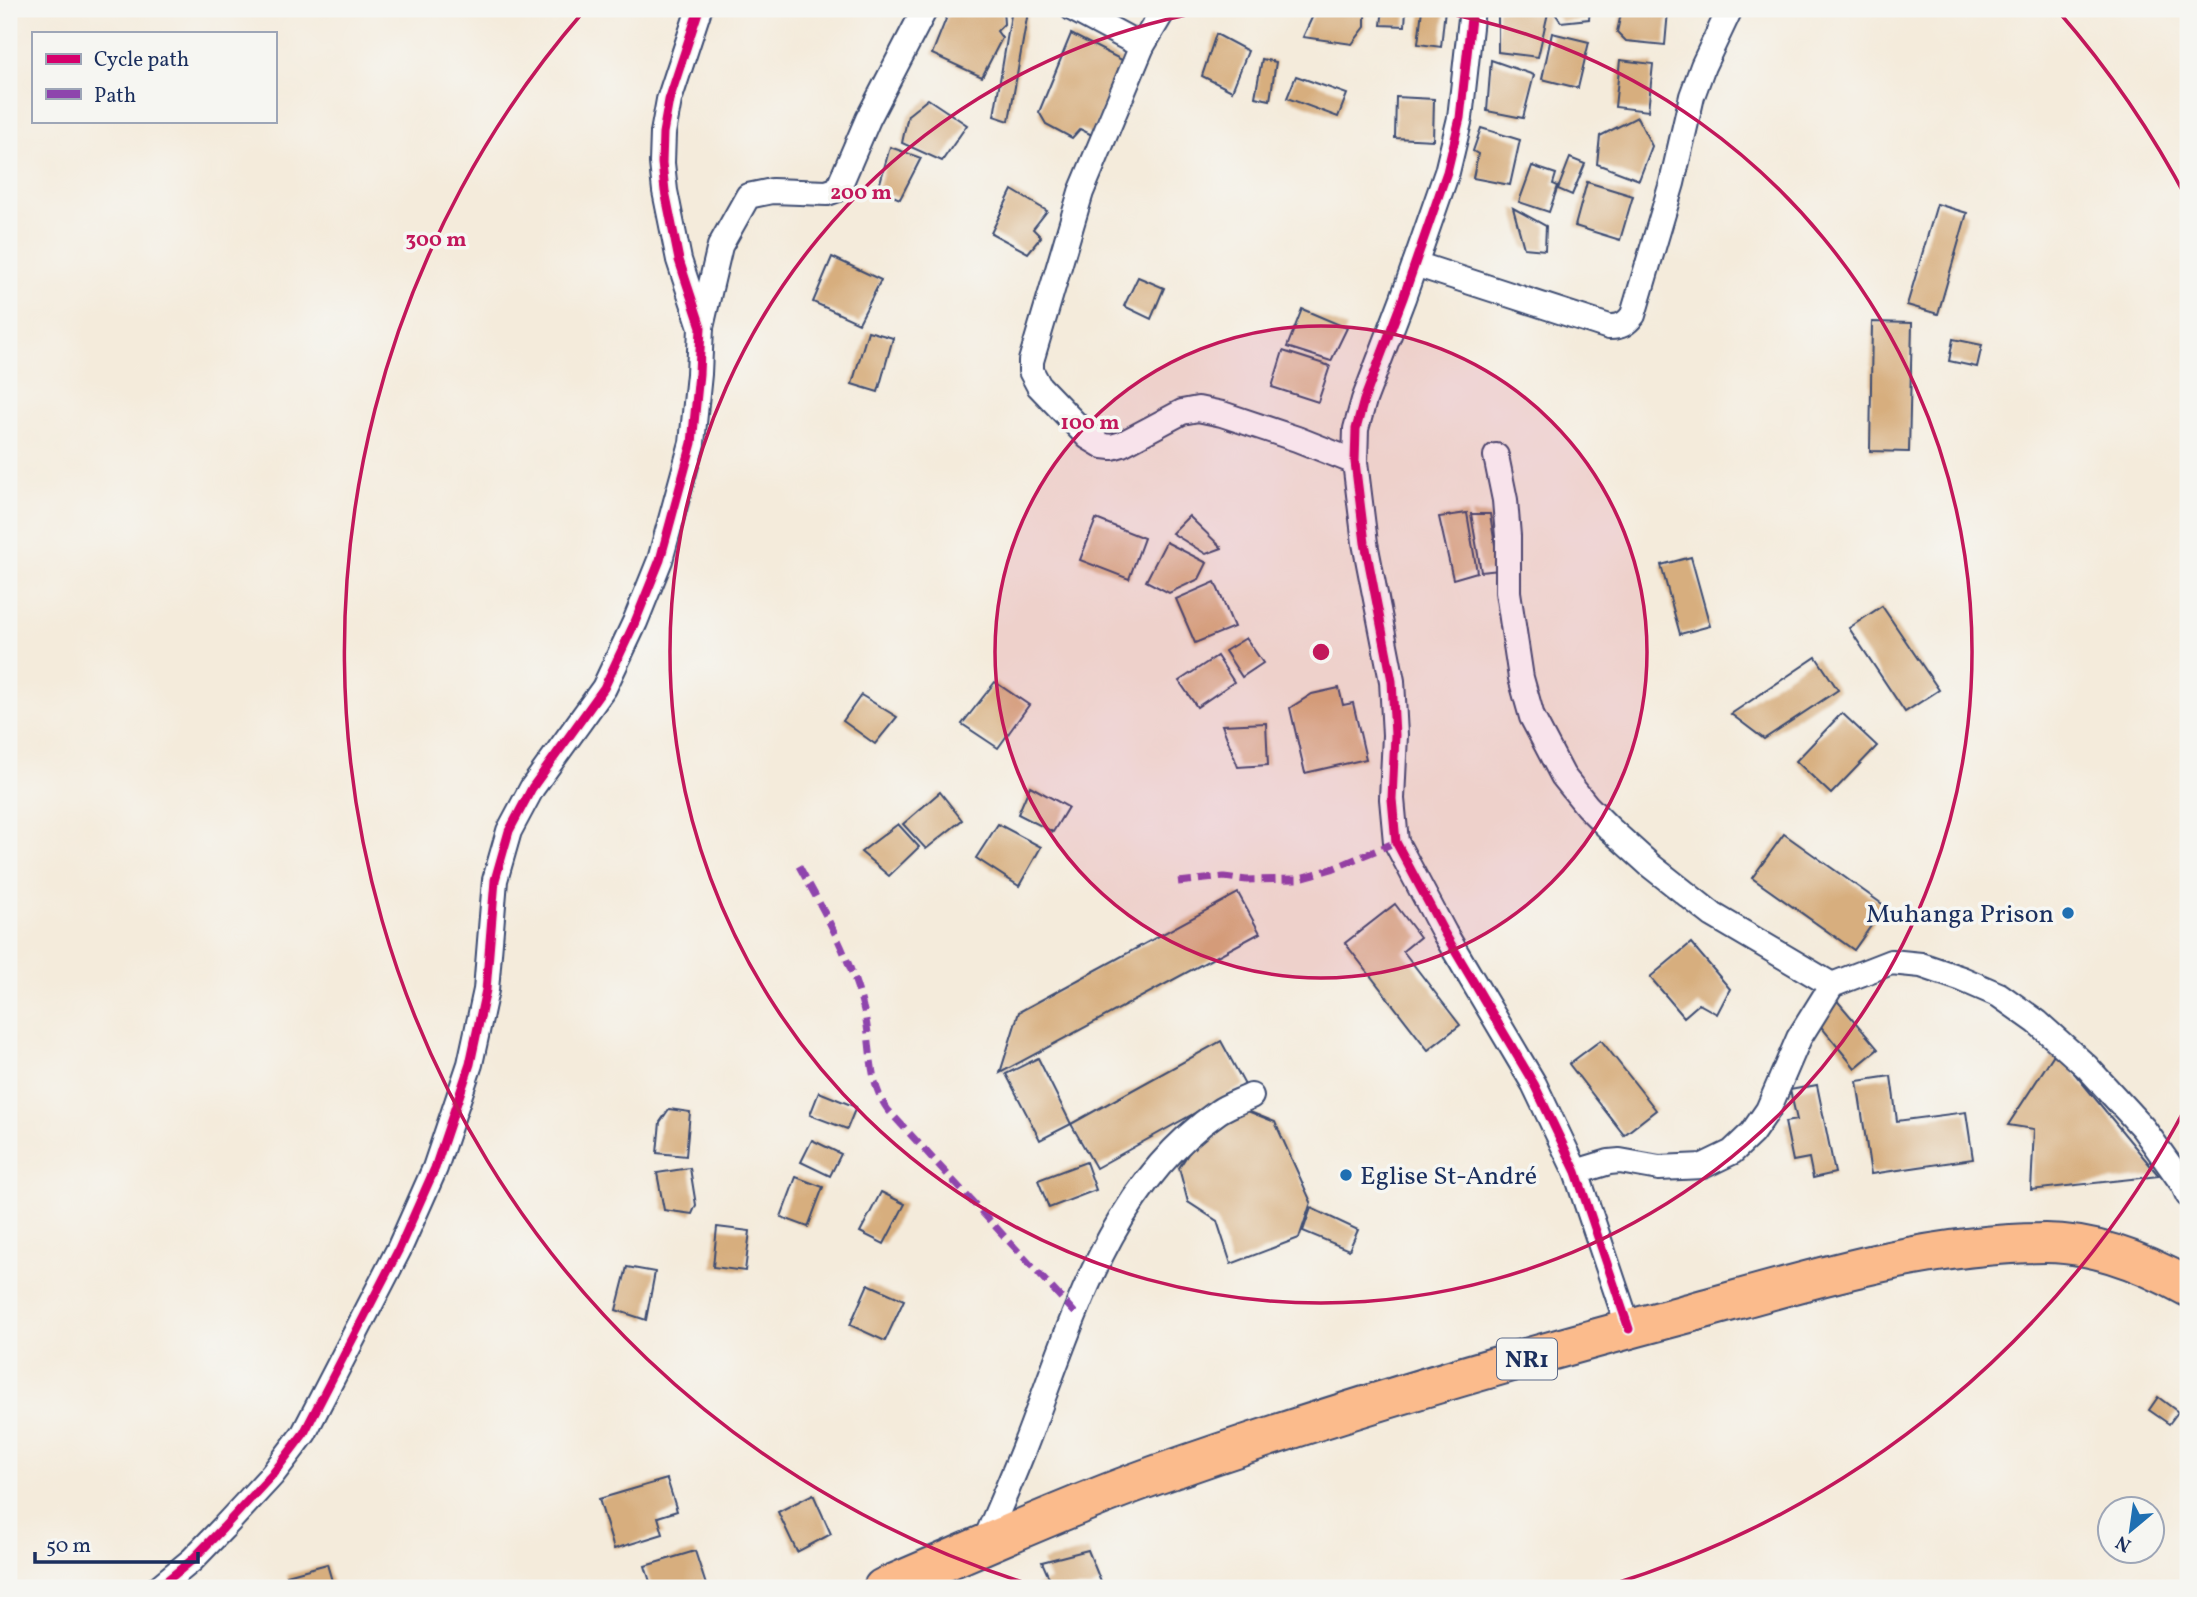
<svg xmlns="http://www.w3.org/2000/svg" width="2197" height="1597" font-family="Vollkorn,serif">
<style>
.building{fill:#d7ae7e}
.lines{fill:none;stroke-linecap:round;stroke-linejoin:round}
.minor-casing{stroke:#3c4b71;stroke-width:28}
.trunk-casing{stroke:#3c4b71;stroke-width:42}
.minor{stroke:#fff;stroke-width:24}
.trunk{stroke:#fbbb8c;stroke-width:38}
.quiet{stroke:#8e44ad;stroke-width:7;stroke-dasharray:14 7;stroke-linecap:butt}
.cycleway-casing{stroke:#f6f6f2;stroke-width:13}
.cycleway{stroke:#d6006c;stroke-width:9}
.ring{fill:none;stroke:#c2185b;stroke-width:3.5}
.poi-dot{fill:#1f6fb2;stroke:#f6f6f2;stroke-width:2.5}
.labels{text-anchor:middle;stroke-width:7;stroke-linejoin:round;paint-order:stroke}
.shield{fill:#f6f6f2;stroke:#5d6b8a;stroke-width:2}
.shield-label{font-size:24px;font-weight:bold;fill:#1b2f5e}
.poi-label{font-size:26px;fill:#1b2f5e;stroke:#f6f6f2;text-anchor:end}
.centre{fill:#c2185b;stroke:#f6f6f2;stroke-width:3.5}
.ring-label{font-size:21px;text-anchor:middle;font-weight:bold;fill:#c2185b;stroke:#f6f6f2;stroke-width:7;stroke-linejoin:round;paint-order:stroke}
</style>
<rect width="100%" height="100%" fill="#f6f6f2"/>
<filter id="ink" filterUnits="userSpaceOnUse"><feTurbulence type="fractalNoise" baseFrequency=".0143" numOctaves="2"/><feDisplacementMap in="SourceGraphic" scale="14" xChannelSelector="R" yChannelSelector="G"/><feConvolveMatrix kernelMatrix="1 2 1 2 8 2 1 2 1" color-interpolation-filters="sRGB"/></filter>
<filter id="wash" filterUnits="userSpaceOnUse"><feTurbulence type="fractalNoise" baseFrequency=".00686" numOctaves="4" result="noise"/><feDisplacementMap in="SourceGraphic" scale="28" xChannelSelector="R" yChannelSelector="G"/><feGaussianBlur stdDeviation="1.57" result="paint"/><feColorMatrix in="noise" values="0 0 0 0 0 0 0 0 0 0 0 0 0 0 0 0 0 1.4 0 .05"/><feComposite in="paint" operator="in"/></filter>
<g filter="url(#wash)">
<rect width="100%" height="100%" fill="#f4ebdb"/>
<g id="blocks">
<g class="building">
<path d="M950 9H1003L1004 24 997 31 1002 38 982 77 932 54Z"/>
<path d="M1012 9 1028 12 1009 121 994 116Z"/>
<path d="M1316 9H1365V27L1352 44 1303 37Z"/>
<path d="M1383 9H1406L1405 26 1381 25Z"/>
<path d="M1422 9H1445L1441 47 1418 44Z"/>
<path d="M1498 9H1531L1548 13 1538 57 1498 52Z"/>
<path d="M1552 9H1590L1589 19 1561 22Z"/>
<path d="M1622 9H1666L1668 11 1665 45 1626 41 1617 32Z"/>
<path d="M1552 33 1589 42 1578 88 1542 79Z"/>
<path d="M1071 34 1122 60 1092 135 1080 129 1072 138 1046 124 1039 112Z"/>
<path d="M1216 34 1248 51 1232 91 1202 76Z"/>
<path d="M1262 59 1276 62 1270 100 1255 97Z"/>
<path d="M1491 60 1534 75 1523 118 1487 111Z"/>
<path d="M1620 60 1653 64 1648 111 1615 107Z"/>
<path d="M1296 76 1347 94 1338 117 1287 98Z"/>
<path d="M1396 97 1434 99 1433 140 1395 138Z"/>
<path d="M928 99 967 125 942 161 902 143 908 115Z"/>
<path d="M1637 117 1652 146 1639 180 1597 164 1600 136Z"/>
<path d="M1481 128 1520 140 1510 185 1473 178 1478 154 1473 151Z"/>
<path d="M890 147 921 158 900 199 878 190Z"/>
<path d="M1570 158 1585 164 1572 195 1558 189Z"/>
<path d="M1532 166 1556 174 1553 184 1558 186 1549 212 1519 202Z"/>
<path d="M1587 182 1633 196 1620 240 1575 226Z"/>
<path d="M1012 190 1047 211 1033 229 1041 237 1028 253 991 233Z"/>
<path d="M1937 204 1967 213 1938 314 1907 305Z"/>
<path d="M1513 208 1546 226 1545 250 1524 248Z"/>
<path d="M832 257 881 280 859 323 813 302Z"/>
<path d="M1138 277 1164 288 1151 319 1124 306Z"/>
<path d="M1302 309 1347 328 1331 361 1287 347Z"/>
<path d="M1872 322 1912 323 1909 452 1870 451Z"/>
<path d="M868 331 893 338 878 392 852 384Z"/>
<path d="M1953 339 1982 345 1977 367 1949 361Z"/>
<path d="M1283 351 1330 366 1318 402 1272 387Z"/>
<path d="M1467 513 1477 572 1453 579 1439 517Z"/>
<path d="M1471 514H1490L1499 570 1481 572Z"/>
<path d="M1189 516 1222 548 1206 554 1172 533Z"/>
<path d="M1096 519 1144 538 1129 579 1080 560Z"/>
<path d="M1166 542 1207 563 1199 579 1169 593 1146 581Z"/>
<path d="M1691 557 1710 626 1680 634 1661 565Z"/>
<path d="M1215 582 1234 627 1195 643 1176 599Z"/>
<path d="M1882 606 1939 690 1905 712 1849 628Z"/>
<path d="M1246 638 1263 663 1242 677 1225 651Z"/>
<path d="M1217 656 1234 682 1197 707 1179 681Z"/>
<path d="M1816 657 1838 690 1764 739 1731 714Z"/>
<path d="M995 682 1029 705 998 748 962 724Z"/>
<path d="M1339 688 1343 705 1353 703 1366 759 1305 773 1290 708 1312 694Z"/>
<path d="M861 695 897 717 875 744 843 721Z"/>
<path d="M1842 713 1877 746 1831 794 1796 761Z"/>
<path d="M1266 723 1268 765 1238 767 1222 725Z"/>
<path d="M1030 786 1068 807 1053 832 1018 814Z"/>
<path d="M940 792 962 820 926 849 903 824Z"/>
<path d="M898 824 919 847 889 876 861 852Z"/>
<path d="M998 824 1041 847 1019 886 976 858Z"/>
<path d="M1784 834 1885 906 1854 950 1752 878Z"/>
<path d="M1238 893 1260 933 1000 1073 1019 1012Z"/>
<path d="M1395 904 1420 937 1403 951 1460 1025 1428 1050 1345 943Z"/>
<path d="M1691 943 1730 989 1717 1014 1699 1004 1684 1017 1650 977Z"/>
<path d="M1834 997 1878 1049 1855 1068 1818 1023Z"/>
<path d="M1601 1040 1656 1110 1624 1135 1569 1064Z"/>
<path d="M1221 1041 1245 1085 1096 1168 1071 1124Z"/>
<path d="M2056 1051 2159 1176 2031 1190 2034 1129 2008 1125Z"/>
<path d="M1038 1058 1071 1124 1040 1140 1006 1074Z"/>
<path d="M1891 1076 1897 1121 1966 1112 1973 1159 1871 1174 1857 1081Z"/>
<path d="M1817 1085 1835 1173 1813 1178 1809 1158 1793 1161 1785 1122 1797 1120 1790 1090Z"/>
<path d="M819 1092 856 1107 847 1129 810 1115Z"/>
<path d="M1240 1108 1275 1122 1311 1202 1299 1238 1231 1264 1217 1221 1188 1202 1179 1168 1199 1137Z"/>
<path d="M669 1109 690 1112 686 1156 657 1153 660 1122Z"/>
<path d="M812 1140 841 1154 830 1176 801 1162Z"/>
<path d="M1086 1162 1096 1190 1049 1208 1038 1180Z"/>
<path d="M690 1168 696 1205 692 1214 664 1210 657 1173Z"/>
<path d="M796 1177 823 1187 808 1227 781 1217Z"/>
<path d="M881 1192 905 1204 884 1244 860 1232Z"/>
<path d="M1311 1208 1358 1230 1349 1250 1303 1231Z"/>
<path d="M717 1227 750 1231 745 1271 713 1267Z"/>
<path d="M627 1267 655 1272 646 1320 616 1310Z"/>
<path d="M868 1284 904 1300 885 1341 850 1325Z"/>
<path d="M2158 1397 2178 1412 2169 1424 2149 1410Z"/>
<path d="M667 1479 677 1511 658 1517 663 1534 614 1549 599 1499Z"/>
<path d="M813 1494 831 1534 797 1552 778 1512Z"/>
<path d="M1088 1550 1101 1582 1091 1588H1031L1050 1580 1042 1562Z"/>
<path d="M695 1551 707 1588H652L645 1566Z"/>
<path d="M327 1564 334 1588H291L287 1575Z"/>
</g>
</g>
</g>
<g filter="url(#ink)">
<use href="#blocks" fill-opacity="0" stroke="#3c4b71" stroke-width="2"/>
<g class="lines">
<defs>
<g id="minor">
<path d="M1073 9 1142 46"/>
<path d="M1164 9 1142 46 1081 192 1031 361V371L1039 386 1088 437 1103 446 1112 447 1122 444 1182 412 1198 409 1222 414 1297 439 1355 462"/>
<path d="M1472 9 1460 118 1447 172 1403 298 1364 400 1356 429 1355 462 1365 543 1392 681 1395 735 1392 799 1396 842 1445 934 1534 1084 1576 1172 1629 1329"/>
<path d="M1415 264 1609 327C1621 327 1626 324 1633 315L1672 183 1692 96 1703 66 1730 9"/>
<path d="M701 327 720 246 748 196 772 191 827 193 838 189 868 119 925 9"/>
<path d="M1496 456 1505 500 1508 536V592L1521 678 1532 717 1563 776 1587 806 1610 829 1651 866 1713 915 1832 985"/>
<path d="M1576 1172 1609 1162 1620 1161 1659 1168 1703 1166 1732 1152 1752 1133 1768 1110 1799 1038 1832 985 1891 962 1921 965 1962 979 1999 995 2037 1022 2087 1067 2143 1128 2183 1184 2188 1195"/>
<path d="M983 1546C997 1513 1011 1481 1024 1448 1071 1328 1106 1190 1218 1112 1228 1105 1241 1101 1251 1096"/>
<path d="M158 1588 192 1560 223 1528 272 1475 304 1433 399 1249 435 1168 470 1064 486 990 495 880 509 831 532 788 604 688 635 622 660 560 692 443 699 374 701 327 679 260 665 191 662 163 663 133 669 100 699 9"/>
</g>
<path id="trunk" d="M883 1588C973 1550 1064 1508 1156 1475 1329 1414 1505 1362 1682 1315 1800 1283 1921 1243 2045 1243 2096 1243 2145 1263 2188 1287"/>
</defs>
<use href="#minor" class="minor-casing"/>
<use href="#trunk" class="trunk-casing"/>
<use href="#minor" class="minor"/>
<use href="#trunk" class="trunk"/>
<g class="quiet">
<path d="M799 866C824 911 850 957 863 1007 873 1042 866 1080 888 1110L1075 1313"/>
<path d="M1178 882 1224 877 1247 880 1297 879 1332 869 1396 842"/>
</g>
<defs>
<g id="cycleway">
<path d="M1472 9 1460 118 1447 172 1403 298 1364 400 1356 429 1355 462 1365 543 1392 681 1395 735 1392 799 1396 842 1445 934 1534 1084 1576 1172 1629 1329"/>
<path d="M158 1588 192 1560 223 1528 272 1475 304 1433 399 1249 435 1168 470 1064 486 990 495 880 509 831 532 788 604 688 635 622 660 560 692 443 699 374 701 327 679 260 665 191 662 163 663 133 669 100 699 9"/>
</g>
</defs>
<use href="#cycleway" class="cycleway-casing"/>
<use href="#cycleway" class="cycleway"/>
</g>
</g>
<circle cx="1321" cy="652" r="326" fill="#c2185b" fill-opacity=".12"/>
<g class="ring">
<circle cx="1321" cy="652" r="326"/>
<path d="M1423 9A651 651 0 1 1 1219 9"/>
<path d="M2188 1103A977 977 0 0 1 1607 1586M1035 1586A977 977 0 0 1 584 11M2058 11A977 977 0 0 1 2188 201"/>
</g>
<g class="poi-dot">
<circle cx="2068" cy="913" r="7"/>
<circle cx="1346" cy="1175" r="7"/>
</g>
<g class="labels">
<rect class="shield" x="1497" y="1338.5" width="60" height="41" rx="5"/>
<g class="shield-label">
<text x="1527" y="1367">NR1</text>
</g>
<g class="poi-label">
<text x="2054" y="922">Muhanga Prison</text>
<text x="1360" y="1184" text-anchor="start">Eglise St-André</text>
</g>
</g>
<circle cx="1321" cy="652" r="10" class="centre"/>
<g class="ring-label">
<text x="861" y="199">200 m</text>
<text x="436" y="246">300 m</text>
<text x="1090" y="429">100 m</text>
</g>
<rect width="2197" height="1597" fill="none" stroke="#f6f6f2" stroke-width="35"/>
<rect x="32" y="32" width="245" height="91" fill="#f6f6f2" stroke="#9ea6b7" stroke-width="2"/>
<rect x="46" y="54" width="35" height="10" fill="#d6006c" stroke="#9ea6b7" stroke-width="2"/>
<text x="94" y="66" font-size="21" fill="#1b2f5e">Cycle path</text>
<rect x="46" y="89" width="35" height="10" fill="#8e44ad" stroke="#9ea6b7" stroke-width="2"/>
<text x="94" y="102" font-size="21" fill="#1b2f5e">Path</text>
<g transform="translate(2131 1530) rotate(209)"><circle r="33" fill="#f6f6f2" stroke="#9ea6b7" stroke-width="2"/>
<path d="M0-5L12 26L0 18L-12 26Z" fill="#1f6fb2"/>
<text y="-10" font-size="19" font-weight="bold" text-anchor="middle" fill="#1b2f5e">N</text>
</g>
<path d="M35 1552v10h163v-10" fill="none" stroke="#1b2f5e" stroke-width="3.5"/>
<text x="46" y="1552" font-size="21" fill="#1b2f5e" stroke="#f6f6f2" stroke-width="5" paint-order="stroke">50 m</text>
</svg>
